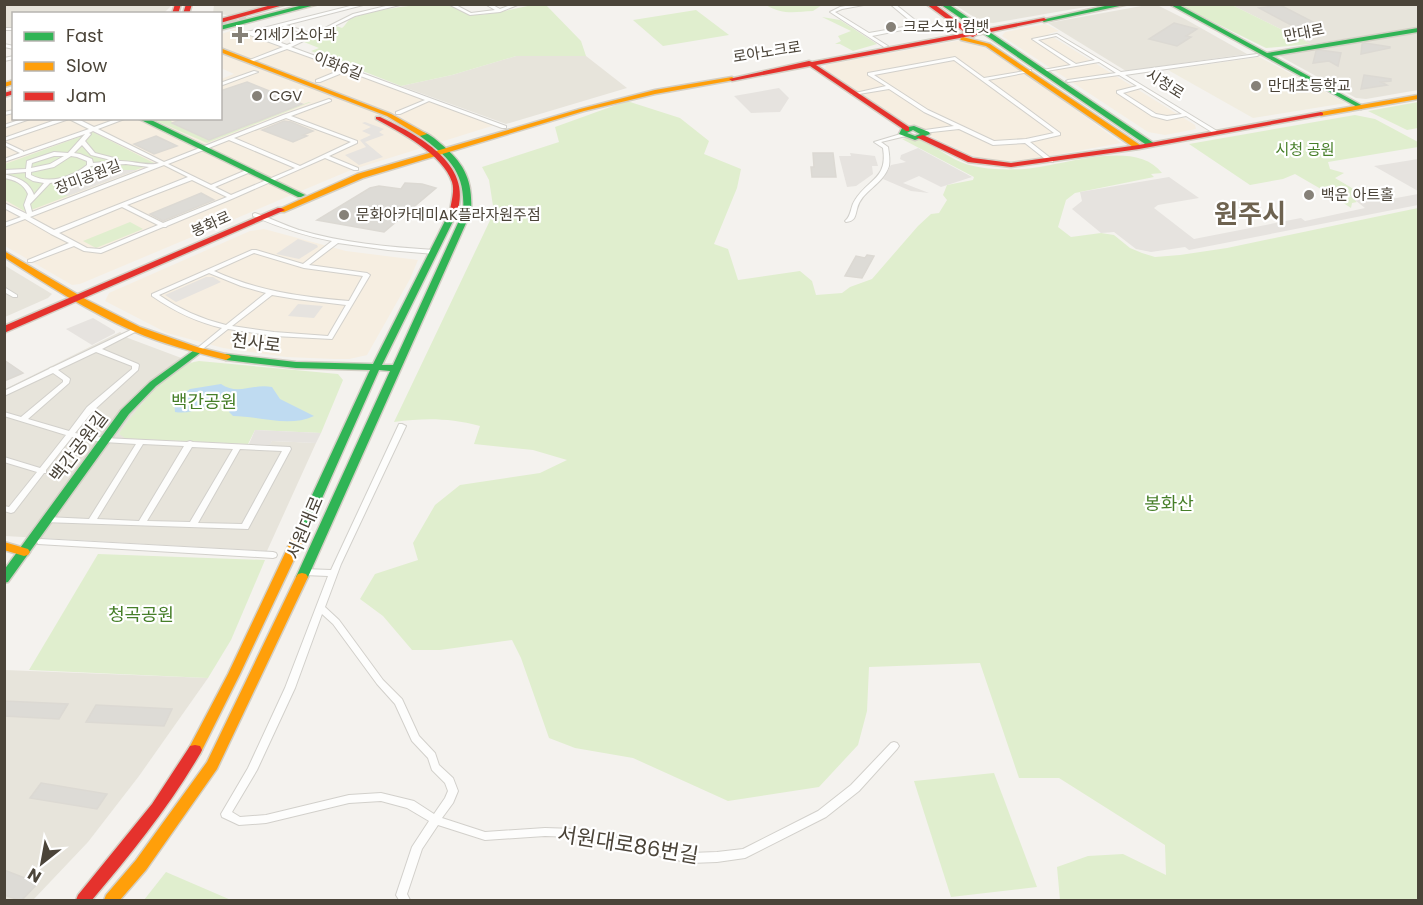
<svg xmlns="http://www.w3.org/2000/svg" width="1423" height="905" font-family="Poppins,'Noto Sans KR',sans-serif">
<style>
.residential{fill:#e7e4db}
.commercial{fill:#f6eee1}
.education{fill:#f1ede0}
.green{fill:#e0eece}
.parking{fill:#e6e3df}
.water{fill:#bfdbf1}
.building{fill:#dddbd6;stroke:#dcd9d3;stroke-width:1.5}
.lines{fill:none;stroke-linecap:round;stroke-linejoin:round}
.secondary-tunnel{stroke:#d2cfca;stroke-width:7;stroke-dasharray:7 3;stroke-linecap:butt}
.street-casing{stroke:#d2d0cb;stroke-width:2}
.fast-casing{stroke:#d3cfc5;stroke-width:3}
.slow-casing{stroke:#d3cfc5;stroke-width:3}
.jam-casing{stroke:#d3cfc5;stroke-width:3}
.street{fill:#fdfdfc;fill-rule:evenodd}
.fast{fill:#30b455;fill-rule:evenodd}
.slow{fill:#ff9f0a;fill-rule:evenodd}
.jam{fill:#e5322d;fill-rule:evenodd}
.poi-dot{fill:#868178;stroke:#fff;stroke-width:2}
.labels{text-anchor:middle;stroke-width:4.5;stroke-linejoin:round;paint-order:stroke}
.far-poi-label{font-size:15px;fill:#4b4439;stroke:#fff;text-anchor:start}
.far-street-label{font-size:15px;fill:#4b4439;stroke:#fff}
.far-park-label{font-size:15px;fill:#477f29;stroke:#fff}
.street-label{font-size:18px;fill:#4b4439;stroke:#fff}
.park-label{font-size:18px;fill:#477f29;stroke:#fff}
.near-street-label{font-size:21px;fill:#4b4439;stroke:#fff}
.far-town-label{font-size:26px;font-weight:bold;fill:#6e6350;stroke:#fff}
</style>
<rect width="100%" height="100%" fill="#f4f2ee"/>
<g class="residential">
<path d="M4 5H172L164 13 14 14 13 29H5Z"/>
<path d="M214 5H280L234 16 213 13Z"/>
<path d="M955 5H1097L993 23 982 22Z"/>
<path d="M1147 5H1157L1185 19 1247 54 1126 71 1048 23Z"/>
<path d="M1232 5H1418V28L1311 44Z"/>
<path d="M1418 31V90L1366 99 1356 98 1276 54Z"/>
<path d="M570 54 586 56 627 88 506 124 401 86 452 75 516 56Z"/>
<path d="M4 265 52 294 48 298 5 317Z"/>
<path d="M120 332 128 338 192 362 158 388 142 404 119 434 138 439 269 445 272 441 316 443 267 551 5 536V389Z"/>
<path d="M5 670 208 678 139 776 88 842 33 900H5Z"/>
</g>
<g class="commercial">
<path d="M1046 24 1059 31 1048 34 1195 125 1196 129 1165 135 1148 132 1002 36 1005 32Z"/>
<path d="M237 29 495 125 351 170 80 284 72 285 5 246V101L13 98 14 118H220L221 79 234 74 221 68V34Z"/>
<path d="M962 40 976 42 1028 75 1121 143 1022 161 988 160 971 155 913 128 825 69 826 65Z"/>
<path d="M264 229 346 251 418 260 410 279 367 355 349 359H334L286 357 223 348 167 333 105 301 109 293 250 231Z"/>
</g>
<path class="education" d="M1259 57 1346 103 1253 118 1168 70Z"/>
<g class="green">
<path d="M545 4 581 41 586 56H516L452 75 401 86 311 51 319 48 304 42 336 26 342 28C345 26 346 23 348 21 359 11 433 1 447 5 458 8 465 16 477 15 501 14 522 5 545 4Z"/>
<path d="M766 5H822L813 11C795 12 782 15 766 5Z"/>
<path d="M1179 5H1232L1311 44 1266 48Z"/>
<path d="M696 10 729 35 663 46 633 20Z"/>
<path d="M822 17 840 20 877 44 853 51 840 44H835L841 41 838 36 851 31Z"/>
<path d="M627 101 680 118 709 141 704 154 741 169 737 188 714 244 728 249 738 280 800 271 812 281 816 295 842 293 850 287 872 279 918 226 931 214 939 213 947 200 943 195 947 185 973 180 974 177 902 139 911 137C926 139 942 153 956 160 976 170 1003 170 1025 169 1063 166 1135 138 1162 173L1151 174 1154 177 1075 193 1066 200 1058 227 1071 237 1101 233 1114 235 1130 248 1142 253 1155 257 1180 255 1227 248 1418 208V900H1060L1057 867 1088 856 1123 854 1166 875 1165 845 1059 778H1019L980 663 869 667 867 711 858 745 819 787 728 801 633 758 575 748 549 738 521 658 512 640 440 650H412L383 616 360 599 375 574 418 560 413 543 435 505 460 485 540 473 567 460 533 450 474 444 480 426C448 418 426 418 394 422L494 212 489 180 482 167 559 142 555 127Z"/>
<path d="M309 102H311L207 143 152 119H170L173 124 209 140Z"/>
<path d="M1418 102V128L1407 130 1368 111Z"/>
<path d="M1355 115 1375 119 1418 142V147L1328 162 1330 169 1344 173 1335 178 1362 194 1350 196 1357 202 1352 203 1351 208 1339 200 1343 199 1333 196 1295 174 1283 179 1250 185 1189 144Z"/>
<path d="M93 132 154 163 26 212 5 200V164Z"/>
<path d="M130 222 143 229 96 248 83 241Z"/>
<path d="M199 361 338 374 343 380 321 433 255 430 248 444 138 439 125 438 119 434C133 413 172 364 199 361Z"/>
<path d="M98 554 265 560 231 640 208 678 29 670Z"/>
<path d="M994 773 1037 887 951 897 914 781Z"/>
<path d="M166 872 231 900H144Z"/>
</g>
<g class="parking">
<path d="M779 88 789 98 780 112 751 113 734 96Z"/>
<path d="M365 122 384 129 379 132 384 135 365 142 383 157 359 165 345 155 366 147 360 140 371 135 362 131 371 127 362 123Z"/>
<path d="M918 148 972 177 941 187 919 176 903 183 929 193 911 191 883 179 891 165 906 162 900 159 901 155Z"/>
<path d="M850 153 875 156 878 166H872L873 174 856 186 847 187 839 156H851Z"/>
<path d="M1418 159V191L1374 166 1381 165Z"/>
<path d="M108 170H137L68 196 57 190Z"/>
<path d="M1169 177 1199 198 1158 205 1154 208 1194 239 1301 218 1305 221 1365 208 1350 196 1362 194 1373 201H1380L1418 194V205L1189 250 1185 247 1151 252 1136 249 1114 232 1101 233 1072 209 1082 201 1080 192Z"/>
<path d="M298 239 317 245 318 247 299 259 276 254Z"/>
<path d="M206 277H213L221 282 176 302 165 295Z"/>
<path d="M298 304 323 306 314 318 288 316Z"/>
<path d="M93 318 115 331V333L92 345 66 329Z"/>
<path d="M255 430 321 433 316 443 272 441 270 445 249 444Z"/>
</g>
<path class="water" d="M221 384C238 396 253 383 272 387L280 399 314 416C289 428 259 416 233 416L229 412 233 404C213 397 197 416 175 412L174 400 190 389Z"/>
<g class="building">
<path d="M1280 5 1317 24 1295 27 1259 8Z"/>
<path d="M1174 23 1197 29 1186 36 1191 37 1177 46 1149 39Z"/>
<path d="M1365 43 1390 47V48L1361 54 1362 44Z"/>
<path d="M1320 50 1341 53 1338 66 1329 61 1313 63 1316 51Z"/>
<path d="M1364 75 1391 79V81L1381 82 1387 85 1361 89Z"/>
<path d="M247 82 302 104 209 140 172 123 185 118H220V91Z"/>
<path d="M284 121 291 122 313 131 303 135 307 136 293 142 262 130Z"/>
<path d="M156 136 177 146 154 154 134 144Z"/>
<path d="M813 153H833L836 177H812L811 167H814Z"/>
<path d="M405 183 422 184 436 188 384 232 317 220 370 188 379 186 401 189Z"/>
<path d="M201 193 214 200 163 221 150 214Z"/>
<path d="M867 255 874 256 862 278 845 276 856 256 865 258Z"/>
<path d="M4 360 23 373 4 381Z"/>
<path d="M4 701 68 704 59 719 4 716Z"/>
<path d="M96 705 172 709 164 726 86 722Z"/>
<path d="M41 783 107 794 97 809 30 798Z"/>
<path d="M4 870 38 883 22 900H19L4 895Z"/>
</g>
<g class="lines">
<path class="secondary-tunnel" d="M220 25 248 19"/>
<defs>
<g id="street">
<path d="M222 4H242L240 5Z"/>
<path d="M358 4H367L286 25 313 34 353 14 394 4H404L355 16 291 47 506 126V128H502L429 101 400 114H396V112L425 100 347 71 320 82H316V80L343 69 287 49 251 62 247 61 283 47 247 34V32ZM281 26 310 35 287 45 253 33Z"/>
<path d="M454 4 471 13 495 10 485 4H491L500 9 513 4H520L500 12 470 15 448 4Z"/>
<path d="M856 4H869L842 9 835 12 869 33 915 25 890 4H895L920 24 917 27 872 36 888 46 884 47 830 12 840 7Z"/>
<rect x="4" y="28" width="10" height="2"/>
<path d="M1057 34 1121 72 1257 54 1259 55 1257 56 1125 75 1217 131 1218 132 1215 134 1186 116 1167 120 1152 116 1117 93V91L1137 86 1119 75 1068 82 1066 81 1068 80 1116 73 1099 62 1041 72V71L1043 70 1071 65 1032 39ZM1056 36 1095 60 1076 64 1038 40ZM1141 88 1182 114 1167 116 1156 114 1123 93Z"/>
<path d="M4 44 14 46V49L4 47Z"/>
<path d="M14 56V59L4 61V58Z"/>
<path d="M955 57 984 78 1031 70V71L1029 72 988 80 1060 133V135L1030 142 1053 160V162H1049L1025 143 993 145 959 129 923 133 922 132 925 130 954 126 924 112 889 89 853 95 851 94 886 86 868 75V73ZM954 60 1054 133 1026 139 994 141 928 110 874 75Z"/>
<path d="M254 71 258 72 220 86V83Z"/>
<path d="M329 99 331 100V101L291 116 357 141V143L329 156 358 168V170H354L325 158 234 198 167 226 166 227H163L101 253 84 251 74 246 32 262H28V260L69 243 51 234 25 219 4 227V223L21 217 4 208V203L27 214 24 205 28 194C23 183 15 180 4 178V174C18 178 29 181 34 195L44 183 33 181 26 177V172L4 174V170L26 169 27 161 54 152 68 153 85 134 4 162V159L20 153 4 145V142L23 151V152L89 129 69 119 4 141V138L61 118H76L94 127 119 118H127L98 129 164 162 283 115ZM286 118 351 142 300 166 234 138ZM93 131 159 163C149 167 131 160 118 161V159L95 153 85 141 91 134 89 133ZM229 140 295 168 231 195 215 187 248 173V171H244L211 185 168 164ZM82 145 91 155 115 161 93 163 92 159 80 154 74 153ZM54 156H64L50 164 31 168 32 163ZM71 156 77 157 87 161V165C72 177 49 185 31 175V172L54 167ZM126 164 149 167 32 212 30 204 50 183 71 179 79 175 91 166ZM164 165 188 177 54 230 30 217ZM192 180 227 197 163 223 127 205ZM122 207 158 225 100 249 87 248 59 233Z"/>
<path d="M14 110V113L4 115V112Z"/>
<path d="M25 118H33L4 128V125Z"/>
<path d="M904 133 906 134V136L881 142 888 147C889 153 890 160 889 166 883 185 861 191 857 209 855 217 855 221 846 222L845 221C852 215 850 207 855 200 869 178 888 179 883 148L874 142Z"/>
<path d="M255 213C270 218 284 225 299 230 343 243 389 247 434 250L437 252 434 254 388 250 338 243 309 265 367 273 370 275 332 339 274 336 228 329 199 352H195L194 351 195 350 222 328C196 322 174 311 152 296V294L252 250H256L303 264 332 241C305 236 279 227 253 216V214ZM254 253 304 268 363 276 349 301C302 297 257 291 214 271ZM209 273 241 286 266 293 226 325C201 319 179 309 159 295ZM272 295 296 299 346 305 328 336 274 332 232 326Z"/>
<path d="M4 287 17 295V297H13L4 292Z"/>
<path d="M135 328 138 330 137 331 102 349 138 364 139 365 138 370 93 411 75 433 104 438 187 442 190 441 193 442 290 447 291 449 248 529 43 522 42 520 46 517 89 519 136 444 104 442 72 437 46 470V473H44L14 512 11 513 4 511V506L9 507 37 472 4 462V457L40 468 66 435 4 416V412L21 417 63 382V380L53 373 4 396V391L49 369 50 368 53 367ZM96 352 132 366V369L87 407 69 431 28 419 69 383 70 379 69 378 58 370ZM143 444 184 446 139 521 97 519ZM192 447 233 449 190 522 147 521ZM240 449 282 451 242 524 198 523Z"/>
<path d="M399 424H402L406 426 341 564 325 607 339 620 383 680 402 699 419 736 435 753 439 765 453 778 458 791 453 803 442 818 485 832 545 828 574 829 690 853 717 852 743 849 818 811 851 785 891 743 894 742 897 743 899 746 897 749 859 791 826 817 745 858 717 862 690 863 574 837 545 836 485 840 438 825 422 849 407 894 410 900H399L396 895 412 847 429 821 407 808 381 801 349 803 266 823 239 825 222 817 221 814 248 768 285 688 328 576 304 575 301 574 300 572 301 570 304 569 331 570ZM322 614 333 624 377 684 395 704 412 741 428 758 432 770 445 783 448 791 445 798 434 814 414 801 381 793 349 795 266 815 240 817 232 812 257 770 295 688Z"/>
<path d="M41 539 273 552 276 553 277 555 276 557 273 558 38 544 37 542 38 540Z"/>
</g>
<g id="fast">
<path d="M307 4H319L220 30V26Z"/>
<path d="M940 4H948L1155 144 1148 146Z"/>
<path d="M1114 4H1129L1044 22 1041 20Z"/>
<path d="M1169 4H1177L1267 53 1418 28V32L1272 56 1363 106 1364 107 1361 109Z"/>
<path d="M137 118H147L305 195 301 197H298Z"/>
<path d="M914 126 929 132 930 134 915 140 899 134 902 128ZM913 130 920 134 915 136 907 133Z"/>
<path d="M420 132C428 132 435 139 441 144 465 164 473 181 471 212L308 577 306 580H298L296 577 390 371 379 370 307 532 301 536 295 532 370 370 296 368 226 360 221 357 226 354 296 362 373 364 450 211 454 209H457L458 211 382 365H393L463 212C466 173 450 158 420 136Z"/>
<path d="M197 348 202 351 200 353 156 386 129 414 8 582 4 583V570L121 410 150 382Z"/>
</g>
<g id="slow">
<path d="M963 37 990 44 1143 147 1136 149 986 46 961 40 960 39Z"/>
<path d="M220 48 391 114 427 134 420 136 387 116 220 52Z"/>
<path d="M732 77 735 79 734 80 655 94 584 111 363 178 284 212H281L277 210 357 174 580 109 655 90Z"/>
<path d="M14 80V84L4 87V83Z"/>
<path d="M1418 95V99L1321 116 1318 114 1321 112Z"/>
<path d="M4 251 87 300 140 327 197 347 229 355 231 357 226 360C194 352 163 344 133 331 88 311 46 284 4 257Z"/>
<path d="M301 528 307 532 240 674 200 754 195 755 190 754 188 750 228 674 295 532Z"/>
<path d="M4 542 28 549 30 552 28 555 24 556 4 550Z"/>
<path d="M302 573 306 574 308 577 217 769 146 870 120 900H104L106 895 136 860 207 762 296 577 298 574Z"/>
</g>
<g id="jam">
<path d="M175 4H181L178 14H172Z"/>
<path d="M186 4H192L189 14H183Z"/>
<path d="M275 4H287L220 23V19Z"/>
<path d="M926 4H934L972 32 1044 18 1047 20 976 35 973 37 970 36 816 65 909 127V131H906L810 66 732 81 729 79 809 61 812 62 966 33Z"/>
<path d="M14 90V94L4 97V93Z"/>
<path d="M1321 112 1323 113V115L1139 149 1011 167 968 162 916 137 923 135 973 158 1011 163 1139 145Z"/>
<path d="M376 117H380C417 135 474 163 457 213H454L450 211C451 202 455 191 452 182 443 154 400 132 376 119Z"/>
<path d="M278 208H281L285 210 4 333V326Z"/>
<path d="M195 745 200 746 202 750 200 754C169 807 131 854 92 900H76L78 895 152 804 190 746Z"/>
</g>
</defs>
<use href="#street" class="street-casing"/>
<use href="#fast" class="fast-casing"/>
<use href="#slow" class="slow-casing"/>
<use href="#jam" class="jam-casing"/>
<use href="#street" class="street"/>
<use href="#fast" class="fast"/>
<use href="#slow" class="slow"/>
<use href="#jam" class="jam"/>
</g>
<g class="poi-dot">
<circle cx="891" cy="27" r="6"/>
<path d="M237 26h6v6h6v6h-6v6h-6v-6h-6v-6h6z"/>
<circle cx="1256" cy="86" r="6"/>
<circle cx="257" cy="96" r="6"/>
<circle cx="1309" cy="195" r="6"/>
<circle cx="344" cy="215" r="6"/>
</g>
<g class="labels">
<g class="far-poi-label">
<text x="903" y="32">크로스핏 컴뱃</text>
<text x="254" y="40">21세기소아과</text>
<text x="1268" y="91">만대초등학교</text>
<text x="269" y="101">CGV</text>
<text x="1321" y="200">백운 아트홀</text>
<text x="356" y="220">문화아카데미AK플라자원주점</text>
</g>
<g class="far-street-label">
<text transform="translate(1304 33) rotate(-11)" y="5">만대로</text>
<text transform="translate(767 52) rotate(-9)" y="5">로아노크로</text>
<text transform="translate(338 66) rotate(21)" y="5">이화6길</text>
<text transform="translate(1165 84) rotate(32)" y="5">시청로</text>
<text transform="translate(88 177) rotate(-21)" y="5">장미공원길</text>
<text transform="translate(211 224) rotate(-24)" y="5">봉화로</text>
</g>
<g class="far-park-label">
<text x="1305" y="155">시청 공원</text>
</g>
<g class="street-label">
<text transform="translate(256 343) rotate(7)" y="6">천사로</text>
<text transform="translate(79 447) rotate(-53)" y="6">백간공원길</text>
<text transform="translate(305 528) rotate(-67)" y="6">서원대로</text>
</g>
<g class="park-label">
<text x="204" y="408">백간공원</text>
<text x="1169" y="510">봉화산</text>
<text x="141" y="621">청곡공원</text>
</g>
<g class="near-street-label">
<text transform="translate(628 845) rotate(9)" y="7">서원대로86번길</text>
</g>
<g class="far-town-label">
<text x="1250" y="223">원주시</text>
</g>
</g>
<rect width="1423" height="905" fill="none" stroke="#4b4439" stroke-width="12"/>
<rect x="12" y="12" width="210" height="108" fill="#ffffff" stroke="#b7b4b0" stroke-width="1.5"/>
<rect x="24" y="32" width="30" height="9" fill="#30b455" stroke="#b7b4b0" stroke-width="1.5"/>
<text x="66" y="42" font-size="18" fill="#4b4439">Fast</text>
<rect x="24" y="62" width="30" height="9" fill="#ff9f0a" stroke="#b7b4b0" stroke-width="1.5"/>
<text x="66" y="72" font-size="18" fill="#4b4439">Slow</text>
<rect x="24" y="92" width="30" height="9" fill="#e5322d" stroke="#b7b4b0" stroke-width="1.5"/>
<text x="66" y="102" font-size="18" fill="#4b4439">Jam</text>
<g transform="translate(42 863) rotate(211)" stroke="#ffffff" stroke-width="4.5" paint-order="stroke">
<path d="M0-4.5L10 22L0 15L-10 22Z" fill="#4b4439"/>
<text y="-9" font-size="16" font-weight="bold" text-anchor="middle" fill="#4b4439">N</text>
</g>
</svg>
